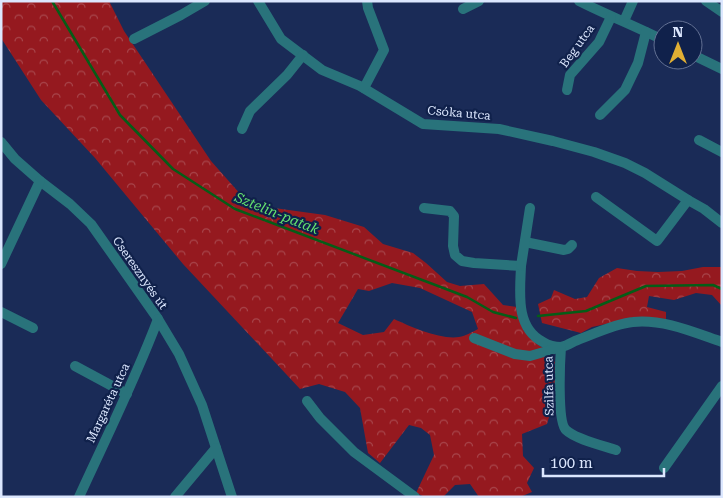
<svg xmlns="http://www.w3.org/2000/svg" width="723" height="498" font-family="'Roboto Serif',serif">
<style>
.forest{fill:url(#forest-crowns);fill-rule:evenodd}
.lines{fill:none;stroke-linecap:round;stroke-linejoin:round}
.stream{stroke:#055d17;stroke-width:2.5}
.minor{stroke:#29737b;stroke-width:10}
.labels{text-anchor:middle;stroke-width:4.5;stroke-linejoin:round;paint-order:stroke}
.street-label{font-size:12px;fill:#dce7fe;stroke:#10214b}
.water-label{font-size:14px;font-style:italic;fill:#64e16f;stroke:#10214b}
</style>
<defs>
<pattern id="forest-crowns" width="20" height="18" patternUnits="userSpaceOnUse" patternTransform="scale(1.25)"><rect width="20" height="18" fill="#95191f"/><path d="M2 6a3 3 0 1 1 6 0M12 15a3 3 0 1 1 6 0" fill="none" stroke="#a8464c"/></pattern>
</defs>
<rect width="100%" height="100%" fill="#1a2b57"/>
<g class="forest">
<path d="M1 1H109L124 31 211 161 242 196 274 208 325 215 364 227 383 244 413 253 426 263 447 282 460 286 484 284 503 305 517 307 524 331 537 344 554 355C557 379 554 401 547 424L522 434 523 456 534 468 527 483 532 492 520 497H479L470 484 455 485 443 497H425L416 493 434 455 430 435 421 428 409 425 380 463 368 453 360 408 345 392 319 384 300 389 183 264 95 158 41 100 1 38ZM392 283 420 288 472 312 478 329C472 332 466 336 459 337 441 340 411 327 394 319L384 332 363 335 338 323 358 289 369 291Z"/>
<path d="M703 267H722V306L712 295 696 293 674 300 649 296 647 307 666 312V319L639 317 592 327 581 333 542 323 538 304 551 298 554 290 575 299 587 297 599 278 617 268 637 271 658 272 682 271Z"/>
</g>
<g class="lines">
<g class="stream">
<path d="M52 1 120 115 173 169 235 209 467 297 493 312 516 318"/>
<path d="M538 316 586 311 646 286 713 285 722 289"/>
</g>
<g class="minor">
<path d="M258 1 281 39 322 70 360 86 423 124 499 129 553 141 594 152 625 163 645 173 688 200 704 209 722 223"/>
<path d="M579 1C607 15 635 26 663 40"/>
<path d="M706 1 722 12"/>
<path d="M463 9 479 1"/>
<path d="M624 21 633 1"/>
<path d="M134 39 181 15 205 1"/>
<path d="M693 55 722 69"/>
<path d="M364 88 384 50 368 8 367 1"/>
<path d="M567 90 570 75 599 42 611 17"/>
<path d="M600 115 625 90 638 63 646 32"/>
<path d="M242 129 250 111 287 75 303 55"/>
<path d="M699 140 722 152"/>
<path d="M1 142 15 159 40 181 70 204 91 224 158 319 179 354 202 405 232 497"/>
<path d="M596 197 657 241 688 200"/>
<path d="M424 208 450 211 454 216 453 246 455 255 462 261 474 263 521 266C520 292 515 328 543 342 548 345 555 347 561 347 566 346 571 343 575 341 591 335 617 323 633 322 664 319 693 332 722 342"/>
<path d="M525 242 564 250 568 249 572 245"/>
<path d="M1 264 40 181"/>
<path d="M521 266 530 208"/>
<path d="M1 312 33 328"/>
<path d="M474 338 515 354 530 356 561 347C560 361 557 422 566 430 575 439 604 446 616 450"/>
<path d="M75 366 127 394"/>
<path d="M307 401 320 418 354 452 415 497"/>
<path d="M664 468 722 386"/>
<path d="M79 497C106 438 135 380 158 319"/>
<path d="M175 497 216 448"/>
</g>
</g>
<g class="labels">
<g class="street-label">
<text transform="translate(577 46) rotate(-54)" y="4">Beg utca</text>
<text transform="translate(459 113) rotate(5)" y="4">Csóka utca</text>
<text transform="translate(140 273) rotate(55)" y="4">Cseresznyés út</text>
<text transform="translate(549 386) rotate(-91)" y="4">Szilfa utca</text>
<text transform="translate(108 403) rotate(-65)" y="4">Margaréta utca</text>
</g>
<g class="water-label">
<text transform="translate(277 213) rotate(22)" y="5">Sztelin-patak</text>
</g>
</g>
<rect width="723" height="498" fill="none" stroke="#dce7fe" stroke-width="5"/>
<g transform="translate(678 45)"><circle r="24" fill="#10214b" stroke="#627093"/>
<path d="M0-4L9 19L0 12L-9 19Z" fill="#e1af34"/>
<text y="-8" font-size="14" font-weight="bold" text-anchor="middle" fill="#dce7fe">N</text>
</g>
<path d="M543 468v8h121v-8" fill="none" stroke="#dce7fe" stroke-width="2.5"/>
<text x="550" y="468" font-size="15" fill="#dce7fe" stroke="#10214b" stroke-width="4" paint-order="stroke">100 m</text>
</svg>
